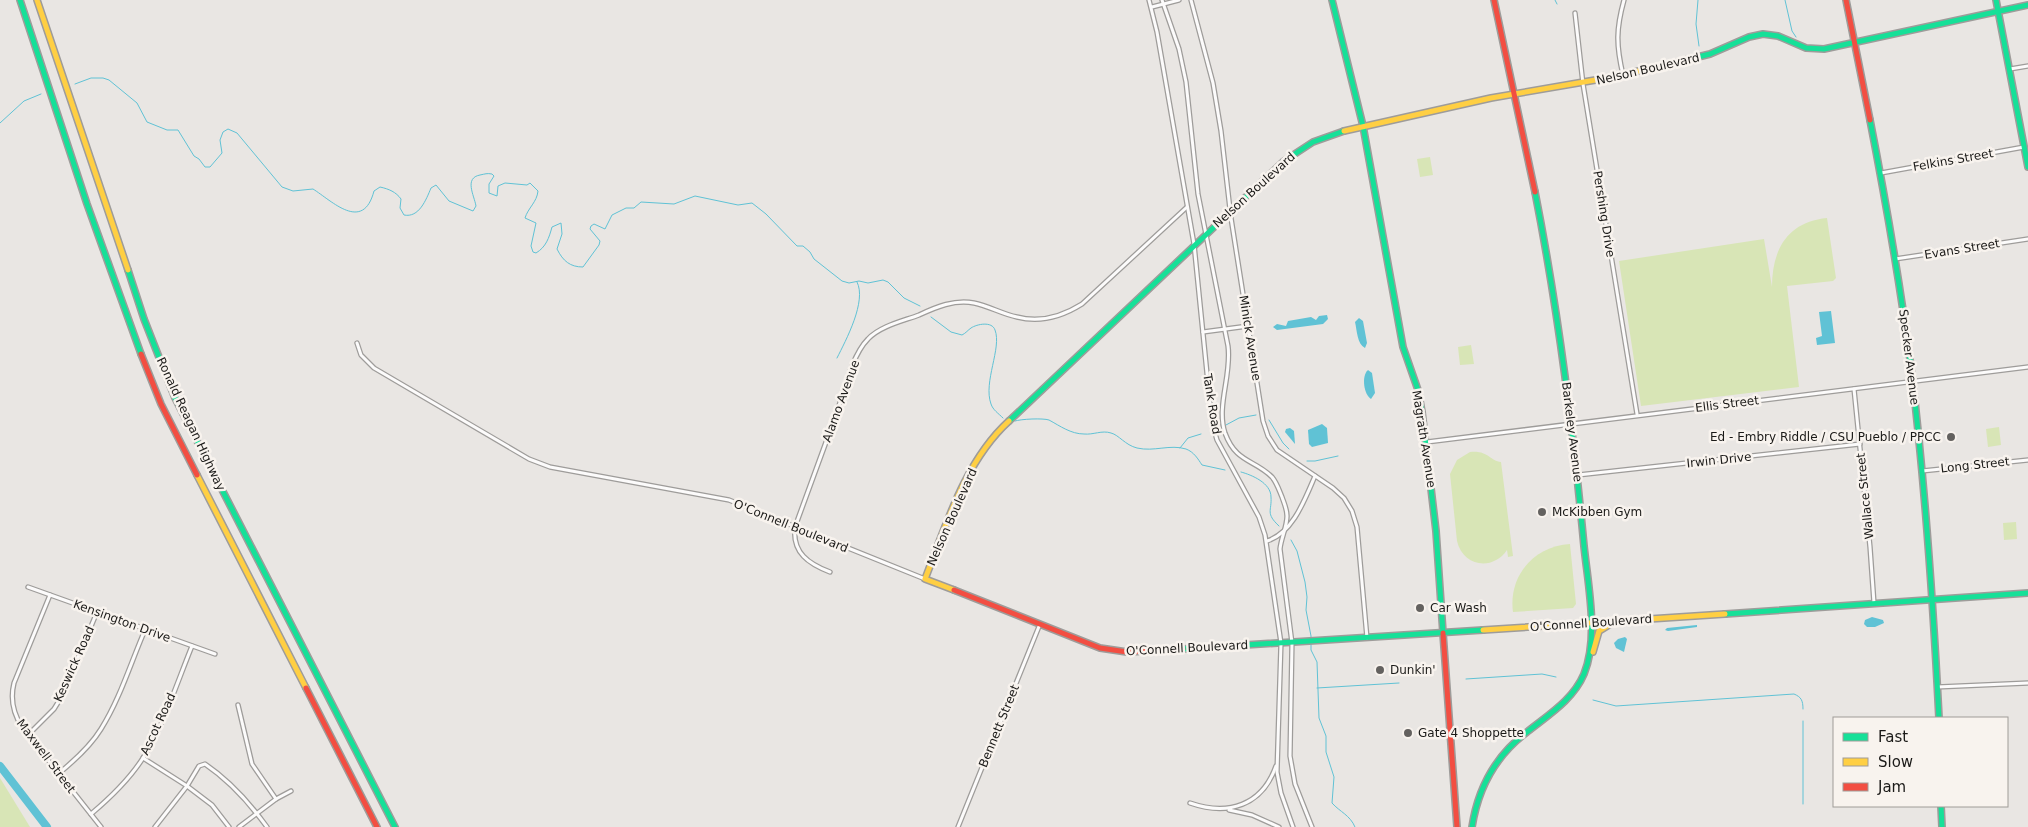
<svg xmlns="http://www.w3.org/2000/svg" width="2028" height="827" font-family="'DejaVu Sans',sans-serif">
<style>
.green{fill:#d8e5b6}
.water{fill:#60c2d5}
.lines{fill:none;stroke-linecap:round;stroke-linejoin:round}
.stream{stroke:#60c2d5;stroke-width:1}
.river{stroke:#60c2d5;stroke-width:8}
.street-casing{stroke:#9e9c9a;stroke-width:5.5}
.fast-casing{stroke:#9e9c9a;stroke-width:8}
.slow-casing{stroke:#9e9c9a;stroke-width:8}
.jam-casing{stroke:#9e9c9a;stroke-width:8}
.street{stroke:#fcfbfb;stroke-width:3}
.fast{stroke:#16e098;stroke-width:5}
.slow{stroke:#ffcf43;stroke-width:5}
.jam{stroke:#f24e42;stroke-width:5}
.poi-dot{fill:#63615f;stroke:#f8f3ee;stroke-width:2}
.labels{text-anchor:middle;stroke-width:5;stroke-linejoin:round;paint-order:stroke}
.street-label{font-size:12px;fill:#1b1a18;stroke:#f8f3ee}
.poi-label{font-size:12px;fill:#1b1a18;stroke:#f8f3ee;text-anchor:start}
</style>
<rect width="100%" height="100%" fill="#e9e6e3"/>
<g class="green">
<path d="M1430 157 1433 175 1420 177 1417 159Z"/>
<path d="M1827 218 1836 278 1833 281 1787 286 1799 387 1641 406 1619 261 1764 239 1772 287C1772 250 1787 222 1827 218Z"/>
<path d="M1471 345 1474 364 1460 365 1458 347Z"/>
<path d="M1999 427 2001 445 1988 447 1986 429Z"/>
<path d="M1470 452C1488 450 1490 461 1501 462L1513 556 1508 557 1507 550C1493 571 1463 567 1457 541L1450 474 1457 460Z"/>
<path d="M2016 522 2017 539 2004 540 2003 523Z"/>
<path d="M1570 544 1576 604 1573 608 1513 612C1508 576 1534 546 1570 544Z"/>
<path d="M0 778 30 827H0Z"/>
</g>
<g class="water">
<path d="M1831 311 1835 343 1817 345 1816 338 1822 336 1819 312Z"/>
<path d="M1327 315 1328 319 1323 324 1277 330 1273 327 1277 324 1286 326 1288 321 1311 317 1316 320 1319 316Z"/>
<path d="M1359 318 1363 321 1367 343 1365 348C1357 344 1357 330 1355 322Z"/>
<path d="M1368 370 1372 373 1375 393 1371 399C1364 395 1361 376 1368 370Z"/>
<path d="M1322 424 1327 428 1328 443 1312 447 1309 444 1308 430Z"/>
<path d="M1290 428 1294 431 1295 444 1285 432 1286 429Z"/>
<path d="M1872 617 1883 620 1884 623 1875 627H1867L1864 624 1865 620Z"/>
<path d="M1697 625V627L1668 631 1665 630 1667 628Z"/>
<path d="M1625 637 1627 639 1624 652 1616 648 1614 643 1618 639Z"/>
</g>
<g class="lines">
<g class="stream">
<path d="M1555 0 1557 4"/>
<path d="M1698 0 1696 24 1699 46"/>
<path d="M1785 0 1792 31 1796 37"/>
<path d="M75 84 91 78H103L109 80 137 103 147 122 167 130H178L194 156 199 159 205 167H210L222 153 220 140 223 132 228 129 237 133 282 187 293 191 313 189C332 201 363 233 374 191L380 187C389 189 396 192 401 199L400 208 404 215C419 218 426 200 431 188L436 185 449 201 473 211 476 206C474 195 464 178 480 175 485 174 487 173 492 174L494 176 489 184V193L497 196 498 186 505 183 527 185 530 183 538 191C537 202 528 208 525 218L536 223 531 246 533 252 536 253C546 247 549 238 552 227L561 223 562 234 557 249C563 261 570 267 583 267L599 245 600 241 590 229 591 226 594 224 605 229 612 215 626 208H634L641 202 674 204 695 196 738 205 752 203 766 214 797 246H803L810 252 814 259 842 281 849 283 859 281 868 283 883 280 888 282 904 298 920 306"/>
<path d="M0 123 24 101 41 94"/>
<path d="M931 317 951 332 962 335C966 333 968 330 971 328 977 324 992 321 995 330 1002 348 983 382 991 404 993 410 998 413 1003 418"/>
<path d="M837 358C846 340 867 301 857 282"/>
<path d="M1269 420 1283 443 1289 449"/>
<path d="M1015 421C1021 419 1043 418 1049 420 1060 426 1071 434 1084 434 1093 435 1102 430 1111 433 1119 435 1125 445 1137 448 1154 452 1170 444 1186 449 1194 452 1198 459 1202 465L1225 470"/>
<path d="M1226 425 1239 418 1256 415"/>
<path d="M1180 448 1188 438 1201 434"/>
<path d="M1307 461H1315L1338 456"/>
<path d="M1241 472C1252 475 1271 483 1271 497 1272 511 1265 513 1279 526"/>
<path d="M1291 540 1297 551 1305 582 1307 597 1306 610 1311 636V650L1317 662 1319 718 1326 736V752L1334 777 1332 803C1340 812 1350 815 1355 827"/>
<path d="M1466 679 1542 674 1556 677"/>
<path d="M1317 688 1399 683"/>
<path d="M1593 700 1616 706 1794 694C1801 697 1803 700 1803 709"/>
<path d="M1803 804V721"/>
</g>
<path class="river" d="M0 766 47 827"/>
<defs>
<g id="street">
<path d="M1149 0 1157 32 1194 244 1212 423 1217 440 1259 517 1265 535 1281 643 1277 772 1281 793 1293 827"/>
<path d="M1162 0 1179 49 1186 82 1198 194 1228 346C1232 375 1216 406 1225 433 1236 463 1254 459 1272 477 1277 483 1279 490 1282 497 1284 503 1287 509 1287 516 1287 527 1281 538 1280 549L1292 643 1290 756 1295 784 1312 827"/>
<path d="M1191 0 1213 83 1221 131 1231 218 1263 421 1268 436 1277 450 1333 488 1344 498 1352 511 1357 527 1367 638"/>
<path d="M1152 7 1179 0"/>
<path d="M1575 13 1583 84 1637 414"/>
<path d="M2010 69 2028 66"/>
<path d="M1623 75C1616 45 1616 29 1624 0"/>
<path d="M1881 173 2024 147"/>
<path d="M1895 259 2028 239"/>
<path d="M1203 332 1248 326"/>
<path d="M357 343 361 355 374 368 529 459 550 467 729 500 925 579"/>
<path d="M1854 389 1870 547 1874 603"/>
<path d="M1427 442 2028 367"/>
<path d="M1922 471 2028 460"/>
<path d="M1578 475 1860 444"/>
<path d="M1267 541C1293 533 1305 499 1315 476"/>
<path d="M830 572C809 564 792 553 795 527 809 489 823 451 837 412 844 391 852 355 868 339 880 326 903 321 919 315 936 307 955 299 974 303 989 306 1002 314 1017 317 1040 323 1063 316 1082 304L1187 207"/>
<path d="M28 587 215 654"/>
<path d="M50 595 14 683C10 699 13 713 22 727L101 827"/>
<path d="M1937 687 2028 683"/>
<path d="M238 705 252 764 276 799"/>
<path d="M28 735 54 709 62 696 97 612"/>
<path d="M143 758 187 786 212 805 229 827"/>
<path d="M58 774C74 761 90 747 101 729 120 699 131 662 145 630"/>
<path d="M1190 803C1228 816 1262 806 1276 766"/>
<path d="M1229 810 1252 815 1279 827"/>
<path d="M91 814C110 798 129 780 143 758 164 724 177 683 192 646"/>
<path d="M155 827 187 786 199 766 205 764C230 781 249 802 267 827"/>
<path d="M239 827 276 799 291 791"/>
<path d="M958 827 1040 624"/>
</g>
<g id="fast">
<path d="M20 0 87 204 141 354"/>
<path d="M1332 0 1363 126 1403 347 1418 390 1422 412 1436 531 1443 633"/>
<path d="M1996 0 2028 167"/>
<path d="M1657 67 1710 54 1749 37 1763 34 1778 36 1806 48 1824 49 2028 5"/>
<path d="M1870 120C1886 202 1900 284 1911 367 1925 483 1933 601 1939 718"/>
<path d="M128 270 144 319 175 398 395 827"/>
<path d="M1009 421 1284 161 1313 142 1344 131"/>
<path d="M1725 614 2028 593"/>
<path d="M1183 649 1483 630"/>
<path d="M1941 806 1942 827"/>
<path d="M1472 827C1478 788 1495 756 1527 732 1548 715 1573 700 1584 674 1599 637 1588 585 1584 546 1573 428 1558 309 1535 192"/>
</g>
<g id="slow">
<path d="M37 0 128 270"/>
<path d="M1344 131 1491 98 1607 78 1657 67"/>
<path d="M197 475 306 688"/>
<path d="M954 590 925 579C946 525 965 461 1009 421"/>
<path d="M1483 630 1725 614"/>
<path d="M1593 652 1599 631 1612 623"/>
</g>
<g id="jam">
<path d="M1494 0 1535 192"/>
<path d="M1846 0 1870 120"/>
<path d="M141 354 161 404 197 475"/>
<path d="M954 590 1100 648 1127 652 1183 649"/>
<path d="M1443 633 1457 827"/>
<path d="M306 688 377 827"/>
</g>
</defs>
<use href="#street" class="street-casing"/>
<use href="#fast" class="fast-casing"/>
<use href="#slow" class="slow-casing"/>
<use href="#jam" class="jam-casing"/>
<use href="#street" class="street"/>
<use href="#fast" class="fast"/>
<use href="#slow" class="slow"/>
<use href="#jam" class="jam"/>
</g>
<g class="poi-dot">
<circle cx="1951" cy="437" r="5"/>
<circle cx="1542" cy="512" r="5"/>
<circle cx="1420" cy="608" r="5"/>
<circle cx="1380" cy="670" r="5"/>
<circle cx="1408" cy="733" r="5"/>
</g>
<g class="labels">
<g class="street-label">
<text transform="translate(1648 69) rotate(-13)" y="4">Nelson Boulevard</text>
<text transform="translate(1953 160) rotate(-10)" y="4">Felkins Street</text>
<text transform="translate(1254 190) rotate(-42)" y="4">Nelson Boulevard</text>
<text transform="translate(1604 214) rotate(81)" y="4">Pershing Drive</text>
<text transform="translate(1962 249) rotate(-9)" y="4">Evans Street</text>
<text transform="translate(1250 338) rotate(81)" y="4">Minick Avenue</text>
<text transform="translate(1909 357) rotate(83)" y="4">Specker Avenue</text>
<text transform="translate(841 401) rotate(-70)" y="4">Alamo Avenue</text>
<text transform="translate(1212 404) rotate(81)" y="4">Tank Road</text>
<text transform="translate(1727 404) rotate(-7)" y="4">Ellis Street</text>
<text transform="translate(191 424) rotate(65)" y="4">Ronald Reagan Highway</text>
<text transform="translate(1572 432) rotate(83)" y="4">Barkeley Avenue</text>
<text transform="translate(1424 439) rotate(81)" y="4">Magrath Avenue</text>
<text transform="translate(1719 460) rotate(-6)" y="4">Irwin Drive</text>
<text transform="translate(1975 465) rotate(-6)" y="4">Long Street</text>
<text transform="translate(1865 496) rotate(-96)" y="4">Wallace Street</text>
<text transform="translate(952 517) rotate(-66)" y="4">Nelson Boulevard</text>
<text transform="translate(791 526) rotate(22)" y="4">O'Connell Boulevard</text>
<text transform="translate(122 621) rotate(20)" y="4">Kensington Drive</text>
<text transform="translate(1591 623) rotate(-4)" y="4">O'Connell Boulevard</text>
<text transform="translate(1187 648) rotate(-3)" y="4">O'Connell Boulevard</text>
<text transform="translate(74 664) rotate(-66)" y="4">Keswick Road</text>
<text transform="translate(158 724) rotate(-65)" y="4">Ascot Road</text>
<text transform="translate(999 726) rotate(-68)" y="4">Bennett Street</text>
<text transform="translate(46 756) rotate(53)" y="4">Maxwell Street</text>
</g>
<g class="poi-label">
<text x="1941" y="441" text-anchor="end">Ed - Embry Riddle / CSU Pueblo / PPCC</text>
<text x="1552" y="516">McKibben Gym</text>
<text x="1430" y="612">Car Wash</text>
<text x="1390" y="674">Dunkin'</text>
<text x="1418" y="737">Gate 4 Shoppette</text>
</g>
</g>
<rect x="1833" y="717" width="175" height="90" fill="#f8f3ee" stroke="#a09c98"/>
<rect x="1843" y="733" width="25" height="8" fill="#16e098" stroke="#a09c98"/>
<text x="1878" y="742" font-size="15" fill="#1b1a18">Fast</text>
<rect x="1843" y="758" width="25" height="8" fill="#ffcf43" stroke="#a09c98"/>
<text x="1878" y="767" font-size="15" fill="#1b1a18">Slow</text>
<rect x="1843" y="783" width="25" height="8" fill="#f24e42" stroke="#a09c98"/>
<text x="1878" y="792" font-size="15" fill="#1b1a18">Jam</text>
</svg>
